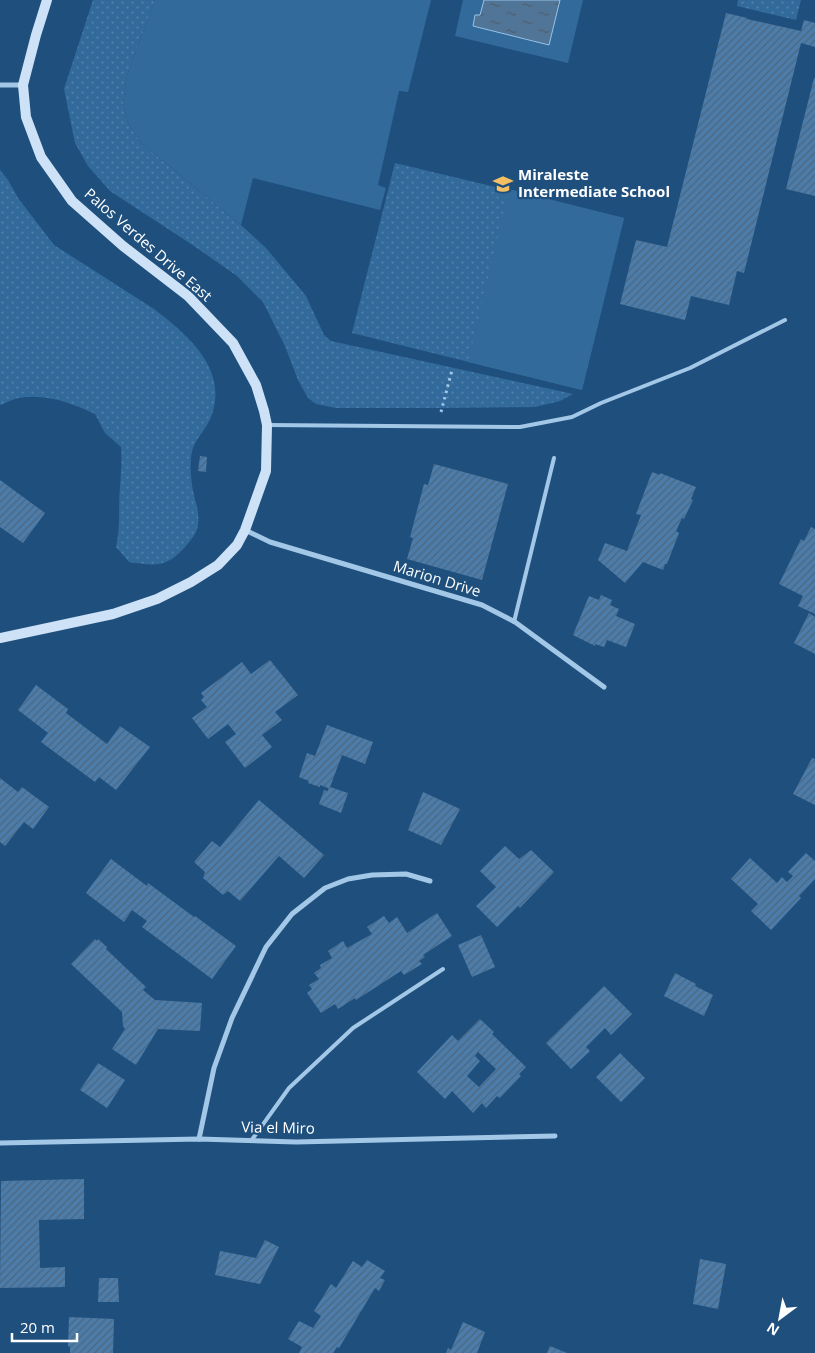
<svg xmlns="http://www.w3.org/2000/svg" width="815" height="1353" font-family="'Open Sans',sans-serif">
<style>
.grass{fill:url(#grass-dots)}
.pitch{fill:#326a9c}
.water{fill:url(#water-ripples);stroke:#96c3e9}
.building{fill:url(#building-hatch);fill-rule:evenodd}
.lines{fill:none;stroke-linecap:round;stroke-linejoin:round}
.path{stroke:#a3c7e7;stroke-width:3;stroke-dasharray:2.5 4;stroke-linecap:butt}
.lane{stroke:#a3c7e7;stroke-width:4}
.street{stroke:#a3c7e7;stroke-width:5}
.secondary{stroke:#cde2f6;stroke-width:10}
.labels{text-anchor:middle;stroke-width:4.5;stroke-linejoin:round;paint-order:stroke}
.poi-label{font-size:15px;font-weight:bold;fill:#fff;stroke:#1f507d;text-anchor:start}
.street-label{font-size:15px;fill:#fff;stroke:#1f507d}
</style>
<defs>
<pattern id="grass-dots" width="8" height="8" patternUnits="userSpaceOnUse" patternTransform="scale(1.25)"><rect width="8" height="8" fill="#326a9c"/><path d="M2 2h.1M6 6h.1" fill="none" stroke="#5180ab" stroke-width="1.8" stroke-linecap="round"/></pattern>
<pattern id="water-ripples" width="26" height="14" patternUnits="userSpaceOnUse" patternTransform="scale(1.25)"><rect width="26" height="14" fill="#517597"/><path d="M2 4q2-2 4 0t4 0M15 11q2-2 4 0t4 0" fill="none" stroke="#4e5e6e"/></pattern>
<pattern id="building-hatch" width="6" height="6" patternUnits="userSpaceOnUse" patternTransform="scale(1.25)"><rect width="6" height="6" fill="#4c7ca9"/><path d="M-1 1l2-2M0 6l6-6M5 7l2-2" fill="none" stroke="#4c667f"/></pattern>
</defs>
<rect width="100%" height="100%" fill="#1f507d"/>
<g class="grass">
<path d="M93 0H155L127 75 123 103 128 123 141 143 241 225 266 248 306 296 324 335 331 341 573 394 560 401 535 407 435 408H336L316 404 308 398 298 380 285 346 263 302 237 276 194 246 110 191 88 166 75 143 64 89Z"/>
<path d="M738 0H801L796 20 737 6Z"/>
<path d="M395 163 624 218 582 390 352 333Z"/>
<path d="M0 170 8 180 18 198 54 245 154 309C189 336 229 370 211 417 205 432 192 441 191 458 190 471 191 483 194 495 195 501 198 508 198 514 199 519 198 528 196 532 192 540 177 557 170 560 159 567 142 564 129 562L116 547C121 525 118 510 120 487 121 474 122 461 121 447L105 433 95 414C72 403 45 393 19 398 12 399 6 403 0 405Z"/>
</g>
<g class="pitch">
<path d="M155 0H431L408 92 399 91 378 185 386 188 380 210 253 178 241 225 141 143 128 123 123 103 127 75Z"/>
<path d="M463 0H583L568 63 455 36Z"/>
<path d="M509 189 624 218 582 390 468 362Z"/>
</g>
<path class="water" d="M484 0H560L549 45 473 26 475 15H480Z"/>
<g class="building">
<path d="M726 13 747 18V19L801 31 804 20 815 23V47L801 43 744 273 737 271 729 305 691 296 685 320 620 304 636 240 667 247Z"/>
<path d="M814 78H815V196L786 189Z"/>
<path d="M200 456 207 457 206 472 198 471Z"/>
<path d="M434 464 508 484 482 580 407 559 413 538 410 537 424 484 428 485Z"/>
<path d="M652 472 660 475V473L696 487 691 499 693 500 684 519 682 518 676 531 679 533 667 564H665L663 570 643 562 625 583 598 560 605 543 627 551 641 515 636 514Z"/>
<path d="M0 480 45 513 23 543 0 527Z"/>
<path d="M811 527 815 529V614L798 606 803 596 779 584 801 539 804 541Z"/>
<path d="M601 595 612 600 610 605 619 609 616 616 635 624 626 647 607 640 604 647 595 644V646L573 635 589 596 599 600Z"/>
<path d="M809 613 815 617V654L794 643Z"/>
<path d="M270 660 298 695 275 712 282 720 262 735 272 747 245 768 225 742 236 734 228 724 208 739 192 718 207 707 201 700 204 697 201 693 242 662 251 674Z"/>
<path d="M36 685 68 709 66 713 107 744 120 726 150 747 116 790 99 777 95 782 41 742 48 733 18 710Z"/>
<path d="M327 725 373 742 365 764 342 755 330 787 348 793 341 813 319 804 324 790 328 791V788L320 785V787L308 783 309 781 299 777 307 753 315 756Z"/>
<path d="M812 758 815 759V805L793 794Z"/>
<path d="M0 778 18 792 22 787 49 807 33 829 24 822 5 846 0 842Z"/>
<path d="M423 792 460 809 441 845 408 830Z"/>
<path d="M259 800 324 855 304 878 279 856 240 901 228 891 223 895 203 878 205 872 194 862 212 841 220 847Z"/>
<path d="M505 846 519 859 531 850 554 872 520 908 518 906 497 927 476 906 496 887 480 871Z"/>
<path d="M806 853 815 861V879L799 896 801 898 771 930 751 911 758 904 731 879 750 858 777 883 782 877 787 882 793 876 788 872Z"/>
<path d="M111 859 147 886 148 883 194 917 195 916 236 946 212 979 142 927 147 921 132 910 124 922 86 893Z"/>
<path d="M437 913 452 936 423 955 425 957 419 961 422 964 404 975 401 971 356 1000 355 998 338 1009 335 1004 321 1013 307 993 312 989 309 985 319 979 314 973 321 968 320 965 332 958 328 951 343 941 347 948 372 934 367 927 384 916 389 923 397 917 407 933Z"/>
<path d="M481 935 495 967 472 977 458 945Z"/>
<path d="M95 939 97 941 98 939 107 947 106 949 146 987 143 990 155 1000 202 1003 200 1031 158 1029 136 1065 112 1049 125 1029 123 1026 122 1012 71 964Z"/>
<path d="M675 973 696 984 695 986 713 995 704 1016 664 996Z"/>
<path d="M604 986 632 1014 611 1035 605 1028 586 1047 590 1051 571 1069 546 1043Z"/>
<path d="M480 1019 494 1032 492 1034 526 1067 519 1074 521 1076 500 1098 497 1096 486 1108 482 1103 473 1113 452 1091 445 1099 417 1072 452 1035 458 1041ZM478 1052 496 1069 479 1087 467 1076 480 1061 475 1056Z"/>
<path d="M620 1053 645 1078 621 1102 596 1077Z"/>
<path d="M98 1063 125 1080 107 1108 80 1090Z"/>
<path d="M84 1179V1219L39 1220 40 1268 65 1267V1287L0 1288 1 1181Z"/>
<path d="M265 1240 279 1247 260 1284 215 1275 220 1251 256 1258Z"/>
<path d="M700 1259 726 1264 718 1309 693 1304Z"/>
<path d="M367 1260 385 1271 380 1278 385 1280 379 1291 375 1288 339 1348 337 1347 333 1353H299L302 1347 288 1339 299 1321 313 1328 321 1316 314 1311 331 1284 336 1288 353 1261 362 1267Z"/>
<path d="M99 1278H118L119 1302H98Z"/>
<path d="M69 1317 114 1319 113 1353H70V1347L68 1346Z"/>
<path d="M463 1322 485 1332 477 1353H446L448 1348 451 1350Z"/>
<path d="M550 1346 567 1353H547Z"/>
</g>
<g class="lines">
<path class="path" d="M441 412 452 370"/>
<g class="lane">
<path d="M267 425 520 427 572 417 601 403 690 368 785 320"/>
<path d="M514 622 554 458"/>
<path d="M251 1141 289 1088 353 1028 443 969"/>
</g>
<g class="street">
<path d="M0 85H23"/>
<path d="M245 530 270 542 482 605 515 622 604 687"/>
<path d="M199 1139 214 1068 232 1018 266 947 292 914 325 888 348 879 372 875 406 874 430 881"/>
<path d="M0 1143 199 1139 296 1142 555 1136"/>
</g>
<path class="secondary" d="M0 638 113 614 157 599 191 582 218 565 237 545 245 530 266 471 267 425 264 411 256 385 233 343 188 296 123 246 72 201 41 157 26 117 23 85 36 35 47 0"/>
</g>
<defs>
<symbol id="school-bare" viewBox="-9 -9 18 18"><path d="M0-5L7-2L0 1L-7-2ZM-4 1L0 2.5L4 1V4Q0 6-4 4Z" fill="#f5bf63" stroke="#1f507d" stroke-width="2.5" paint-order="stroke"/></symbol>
</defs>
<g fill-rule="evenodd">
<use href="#school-bare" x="489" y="170" width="28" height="28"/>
</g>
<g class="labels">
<g class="poi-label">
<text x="518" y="180">Miraleste<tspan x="518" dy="17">Intermediate School</tspan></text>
</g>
<g class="street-label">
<text transform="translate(148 245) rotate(41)" y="5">Palos Verdes Drive East</text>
<text transform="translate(437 579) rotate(17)" y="5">Marion Drive</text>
<text transform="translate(278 1128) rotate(1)" y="5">Via el Miro</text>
</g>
</g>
<g transform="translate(780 1318) rotate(212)" stroke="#1f507d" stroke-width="4" paint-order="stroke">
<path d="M0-4L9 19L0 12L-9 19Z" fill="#ffffff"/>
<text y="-8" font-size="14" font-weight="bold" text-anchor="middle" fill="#ffffff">N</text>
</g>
<path d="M12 1333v8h65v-8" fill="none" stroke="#ffffff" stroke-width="2.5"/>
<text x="20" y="1333" font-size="15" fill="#ffffff" stroke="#1f507d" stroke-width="4" paint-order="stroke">20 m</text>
</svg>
